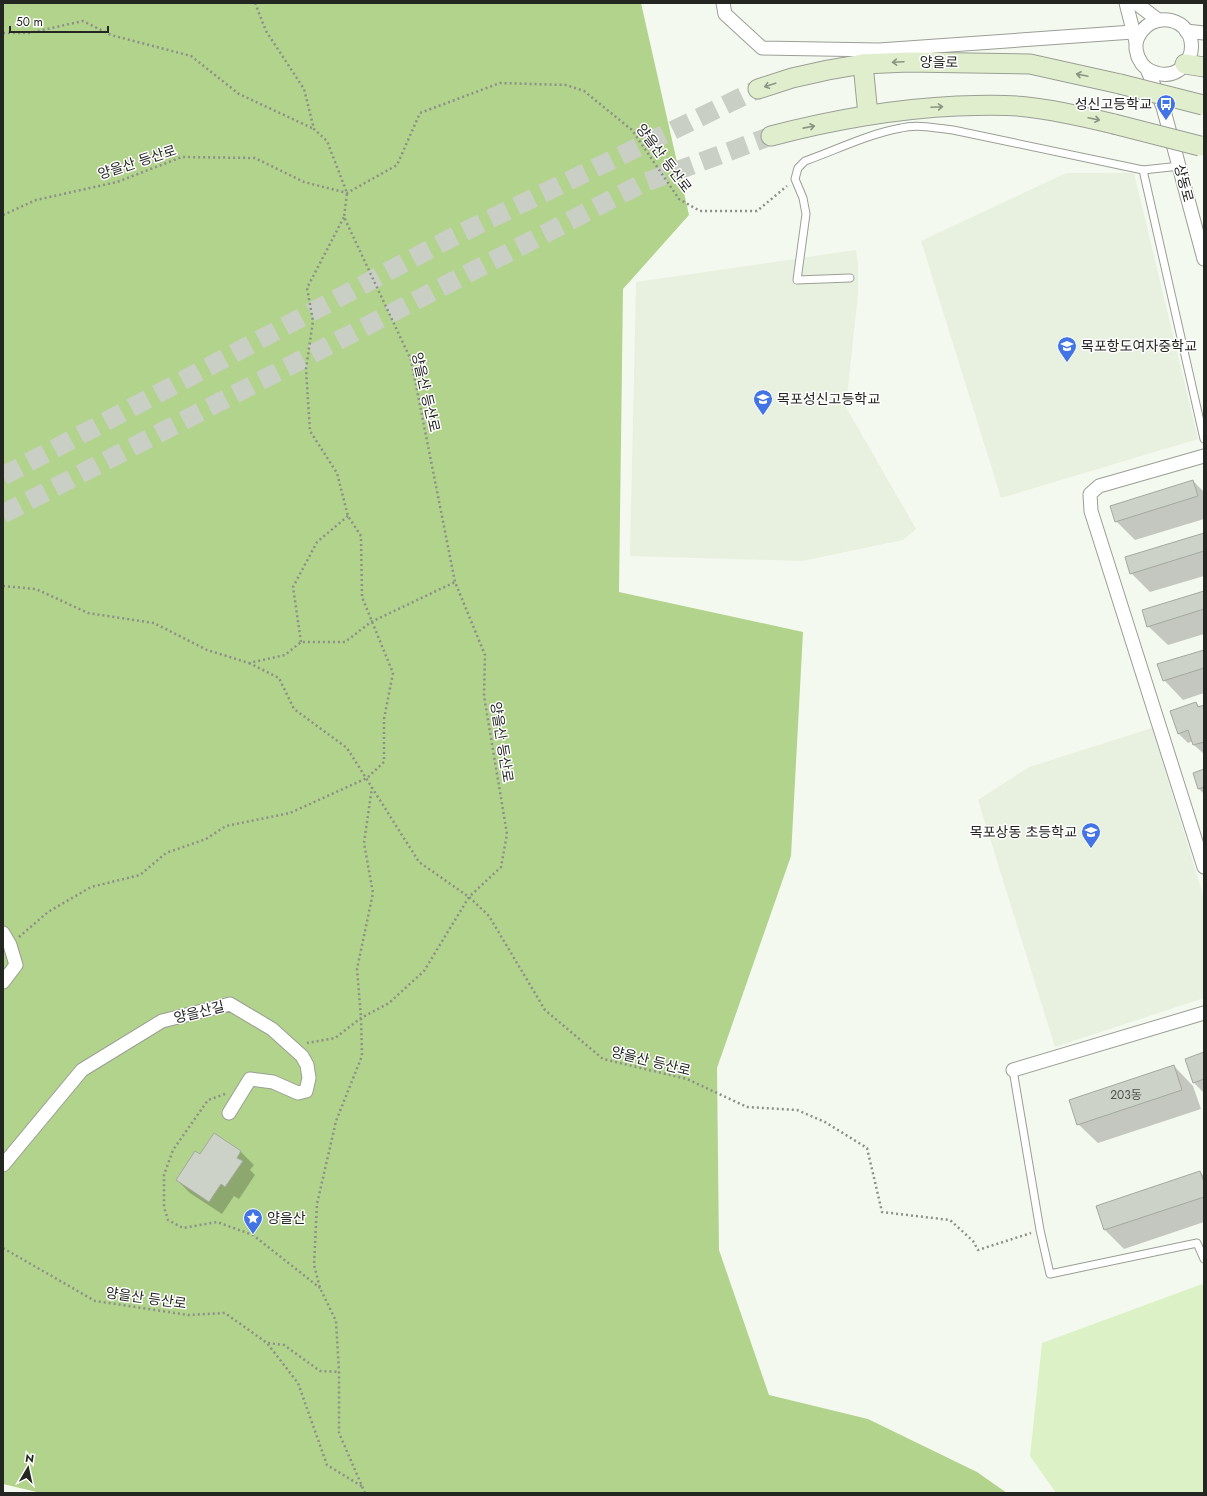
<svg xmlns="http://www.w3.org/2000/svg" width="1207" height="1496" font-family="Jost,'Noto Sans KR',sans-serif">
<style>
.built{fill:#e8f1e0}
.green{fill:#dcf2c6}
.forest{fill:#b1d38b}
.shadow{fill:#0003}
.building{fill:#cdd2c8;stroke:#a4a9a0}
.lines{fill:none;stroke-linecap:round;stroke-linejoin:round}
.secondary-tunnel{stroke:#cacfc6;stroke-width:19;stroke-dasharray:19 10;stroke-linecap:butt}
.lane-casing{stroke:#9a9f95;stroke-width:9}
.street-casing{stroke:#9a9f95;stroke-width:15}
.secondary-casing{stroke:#9a9f95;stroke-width:21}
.path{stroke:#8c9089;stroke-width:2.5;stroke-dasharray:2 3;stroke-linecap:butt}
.lane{stroke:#fff;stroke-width:7}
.street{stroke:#fff;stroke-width:13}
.secondary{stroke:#e0eecd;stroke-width:19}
.secondary-bridge-casing{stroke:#9a9f95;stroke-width:21;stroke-linecap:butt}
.secondary-bridge{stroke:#e0eecd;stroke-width:19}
.oneway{stroke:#8b9480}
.labels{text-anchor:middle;stroke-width:3;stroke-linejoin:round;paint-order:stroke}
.number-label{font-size:12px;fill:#4e514c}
.street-label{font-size:14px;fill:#242622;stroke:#fff}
.poi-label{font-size:14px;fill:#242622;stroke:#fff;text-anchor:start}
</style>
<rect width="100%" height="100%" fill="#f4f9ef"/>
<g class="built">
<path d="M1066 173H1134L1198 439 1001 498 921 241Z"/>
<path d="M856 250 858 265V294L846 407 916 529 903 540 802 561 630 556 636 282Z"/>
<path d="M1152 728 1204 898V998L1055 1047 978 800 1029 767Z"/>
</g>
<path class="green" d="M1202 1284 1204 1288V1493H1056L1030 1456 1042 1343Z"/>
<path class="forest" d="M3 3H641L689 215 623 289 619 592 803 632 791 856 717 1068 719 1250 769 1395 868 1419 977 1472 1007 1493H41L3 1484Z"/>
<g class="shadow">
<path d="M1193 481 1204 492V519L1135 540 1116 521Z"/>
<path d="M1204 534V576L1150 592 1131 573Z"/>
<path d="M1204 592V634L1168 645 1148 626Z"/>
<path d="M1204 651V693L1183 700 1164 680Z"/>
<path d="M1196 703 1200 707 1204 706V754L1194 745 1193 741 1188 743 1178 733Z"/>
<path d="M1204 770V794L1199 789 1194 774Z"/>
<path d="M1204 1054V1093L1194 1083Z"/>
<path d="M1174 1066 1193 1086 1201 1109 1098 1143 1078 1124Z"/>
<path d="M214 1134 241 1152 254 1165 250 1170 255 1175 239 1199 234 1196 222 1214 190 1193 177 1180 200 1156Z"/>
<path d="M1200 1172 1204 1176V1222L1124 1249 1105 1230Z"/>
</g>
<g class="building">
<path d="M1193 480 1198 496 1115 522 1110 506Z"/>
<path d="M1204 533V551L1130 574 1125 557Z"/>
<path d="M1204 591V609L1147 627 1142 610Z"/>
<path d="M1204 650V668L1163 681 1157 664Z"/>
<path d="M1196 702 1198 707 1204 705V742L1193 745 1188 730 1178 734 1170 711Z"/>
<path d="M1204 769V787L1198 789 1193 773Z"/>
<path d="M1204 1052V1079L1193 1083 1185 1059Z"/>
<path d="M1174 1065 1182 1090 1077 1125 1069 1100Z"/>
<path d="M214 1133 241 1151 237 1158 243 1161 225 1187 221 1184 209 1202 176 1180 195 1151 200 1154Z"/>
<path d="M1200 1171 1204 1182V1197L1104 1230 1096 1206Z"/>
</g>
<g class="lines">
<g class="secondary-tunnel">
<path d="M3 476 451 238 758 89"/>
<path d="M3 514 641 184 771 136"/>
</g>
<defs>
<g id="lane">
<path d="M1143 170 1180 166"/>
<path d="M850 278 797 280 806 214 803 198 795 179 798 168 805 161C836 150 868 134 901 128 917 124 936 128 953 130L1143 170 1204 439"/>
<path d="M1013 1070 1040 1230 1050 1274 1197 1243 1204 1259"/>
</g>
<g id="street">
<path d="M723 3 725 14 762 48 879 50 1133 32"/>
<path d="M1126 3 1136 42V49L1138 57 1142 64 1147 69 1163 107 1204 259"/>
<path d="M1136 3 1158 20"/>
<path d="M1186 31 1204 33"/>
<path d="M1136 42C1149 5 1197 18 1191 52 1189 59 1185 66 1179 70 1169 77 1158 75 1147 69"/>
<path d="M1204 456 1099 486 1090 494 1091 511 1204 867"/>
<path d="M3 933 10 945 16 965 3 982"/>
<path d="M1013 1070 1204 1013"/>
<path d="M3 1165 82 1070 162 1021 230 1004 272 1029 302 1056 307 1065 309 1078 306 1091 298 1093 273 1082 250 1079 229 1113"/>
</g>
<g id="secondary">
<path d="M863 64 868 115"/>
<path d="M1185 64 1204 67"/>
<path d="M758 89 792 78 828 70 863 64 908 62 1030 64 1120 84"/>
<path d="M771 136C832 120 894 109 957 106 980 105 1004 104 1027 107 1056 110 1085 117 1114 124"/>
</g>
</defs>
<use href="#lane" class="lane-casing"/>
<use href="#street" class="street-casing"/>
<use href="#secondary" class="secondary-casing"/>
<g class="path">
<path d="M255 3 266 31 304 89 314 129 327 141 347 193 344 217 411 360 455 582 485 655 484 696 507 834 501 867 469 897 424 971 389 1003 361 1018 335 1038 307 1043"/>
<path d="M3 33H29L83 21 111 35 191 56 239 94 314 129"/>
<path d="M3 215 36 200 117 182 182 157 255 158 304 182 347 193 397 165 420 113 500 83 566 85 584 91 632 130 679 199 700 211H757L787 186"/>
<path d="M3 586 36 589 88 613 154 623 207 650 249 663 285 655 301 642H345L371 622 455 582"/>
<path d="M301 642 293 587 317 542 348 516"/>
<path d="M249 663 279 678 294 709 347 748 419 862 469 897 489 916 545 1010 603 1059 687 1079 747 1107 797 1110 825 1122 867 1148 882 1212 950 1220 973 1241 978 1250 1031 1233"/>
<path d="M19 937 48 912 91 887 140 875 166 853 206 839 226 826 290 813 367 778 384 762V719L393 673 362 597 361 536 348 516 337 473 310 431 306 369 313 321 307 288 344 217"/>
<path d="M225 1094 208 1100 173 1150 164 1175V1207L168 1220 183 1228 217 1222 253 1235 320 1288"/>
<path d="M3 1248 95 1301 188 1315 225 1313 267 1343 298 1383 327 1465 363 1487"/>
<path d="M268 1343 284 1345 320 1371 339 1372"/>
<path d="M365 1493 339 1433V1372L336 1321 320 1288 314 1265 317 1204 336 1121 362 1056 361 1018 357 969 373 893 364 843 372 787"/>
</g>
<use href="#lane" class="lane"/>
<use href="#street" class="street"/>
<use href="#secondary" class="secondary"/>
<defs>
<g id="secondary-bridge">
<path d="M1120 84 1203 105"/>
<path d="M1114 124 1200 146"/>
</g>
</defs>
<use href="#secondary-bridge" class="secondary-bridge-casing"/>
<use href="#secondary-bridge" class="secondary-bridge"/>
</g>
<defs><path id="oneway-shaft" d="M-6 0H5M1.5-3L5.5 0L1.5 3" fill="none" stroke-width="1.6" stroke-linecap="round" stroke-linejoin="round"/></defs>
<g class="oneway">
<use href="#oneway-shaft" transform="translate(898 62) rotate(177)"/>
<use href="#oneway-shaft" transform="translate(1082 75) rotate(-168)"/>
<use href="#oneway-shaft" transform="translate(770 85) rotate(162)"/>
<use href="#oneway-shaft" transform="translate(937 107) rotate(-3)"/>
<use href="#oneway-shaft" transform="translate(1094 119) rotate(12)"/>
<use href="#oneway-shaft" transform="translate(809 127) rotate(-11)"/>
</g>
<defs>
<symbol id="bus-pin" viewBox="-11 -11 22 30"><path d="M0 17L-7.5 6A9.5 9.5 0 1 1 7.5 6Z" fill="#4374e5" stroke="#fff"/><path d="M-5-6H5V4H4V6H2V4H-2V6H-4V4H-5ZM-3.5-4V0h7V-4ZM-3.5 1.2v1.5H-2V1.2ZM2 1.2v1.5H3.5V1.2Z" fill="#fff"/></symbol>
<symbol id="school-pin" viewBox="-11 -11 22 30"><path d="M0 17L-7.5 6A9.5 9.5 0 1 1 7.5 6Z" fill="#4374e5" stroke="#fff"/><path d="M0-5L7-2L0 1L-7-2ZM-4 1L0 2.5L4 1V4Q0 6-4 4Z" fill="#fff"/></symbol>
<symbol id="sight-pin" viewBox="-11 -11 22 30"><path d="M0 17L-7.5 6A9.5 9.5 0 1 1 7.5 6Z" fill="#4374e5" stroke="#fff"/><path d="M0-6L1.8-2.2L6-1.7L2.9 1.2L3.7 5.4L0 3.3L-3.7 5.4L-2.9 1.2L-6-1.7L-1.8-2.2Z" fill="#fff"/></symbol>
</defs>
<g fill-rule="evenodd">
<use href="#bus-pin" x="1155" y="93" width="22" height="30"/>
<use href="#school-pin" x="1056" y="335" width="22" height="30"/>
<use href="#school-pin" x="752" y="388" width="22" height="30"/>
<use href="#school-pin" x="1080" y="821" width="22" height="30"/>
<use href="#sight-pin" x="242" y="1207" width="22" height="30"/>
</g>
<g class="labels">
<g class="number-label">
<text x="1126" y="1099">203동</text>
</g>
<g class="street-label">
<text transform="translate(939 62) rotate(1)" y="5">양을로</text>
<text transform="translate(664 158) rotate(53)" y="5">양을산 등산로</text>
<text transform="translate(137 162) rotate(-18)" y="5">양을산 등산로</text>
<text transform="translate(1184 183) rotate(75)" y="5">상동로</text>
<text transform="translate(426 392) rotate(77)" y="5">양을산 등산로</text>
<text transform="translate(502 742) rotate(81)" y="5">양을산 등산로</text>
<text transform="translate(199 1012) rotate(-14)" y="5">양을산길</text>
<text transform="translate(651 1061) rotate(14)" y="5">양을산 등산로</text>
<text transform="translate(146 1298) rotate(8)" y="5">양을산 등산로</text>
</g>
<g class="poi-label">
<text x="1152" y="109" text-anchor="end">성신고등학교</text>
<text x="1081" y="351">목포항도여자중학교</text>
<text x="777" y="404">목포성신고등학교</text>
<text x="1077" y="837" text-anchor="end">목포상동 초등학교</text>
<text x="267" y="1223">양을산</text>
</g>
</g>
<rect width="1207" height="1496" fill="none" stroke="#242622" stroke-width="8"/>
<g transform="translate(28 1468) rotate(9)" stroke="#ffffff" stroke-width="3" paint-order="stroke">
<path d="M0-3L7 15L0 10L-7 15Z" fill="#242622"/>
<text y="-6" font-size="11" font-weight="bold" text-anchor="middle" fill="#242622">N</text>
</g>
<path d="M10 26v6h98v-6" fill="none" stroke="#242622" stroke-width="2"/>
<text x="16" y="26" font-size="12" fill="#242622" stroke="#ffffff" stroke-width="3" paint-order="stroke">50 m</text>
</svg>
